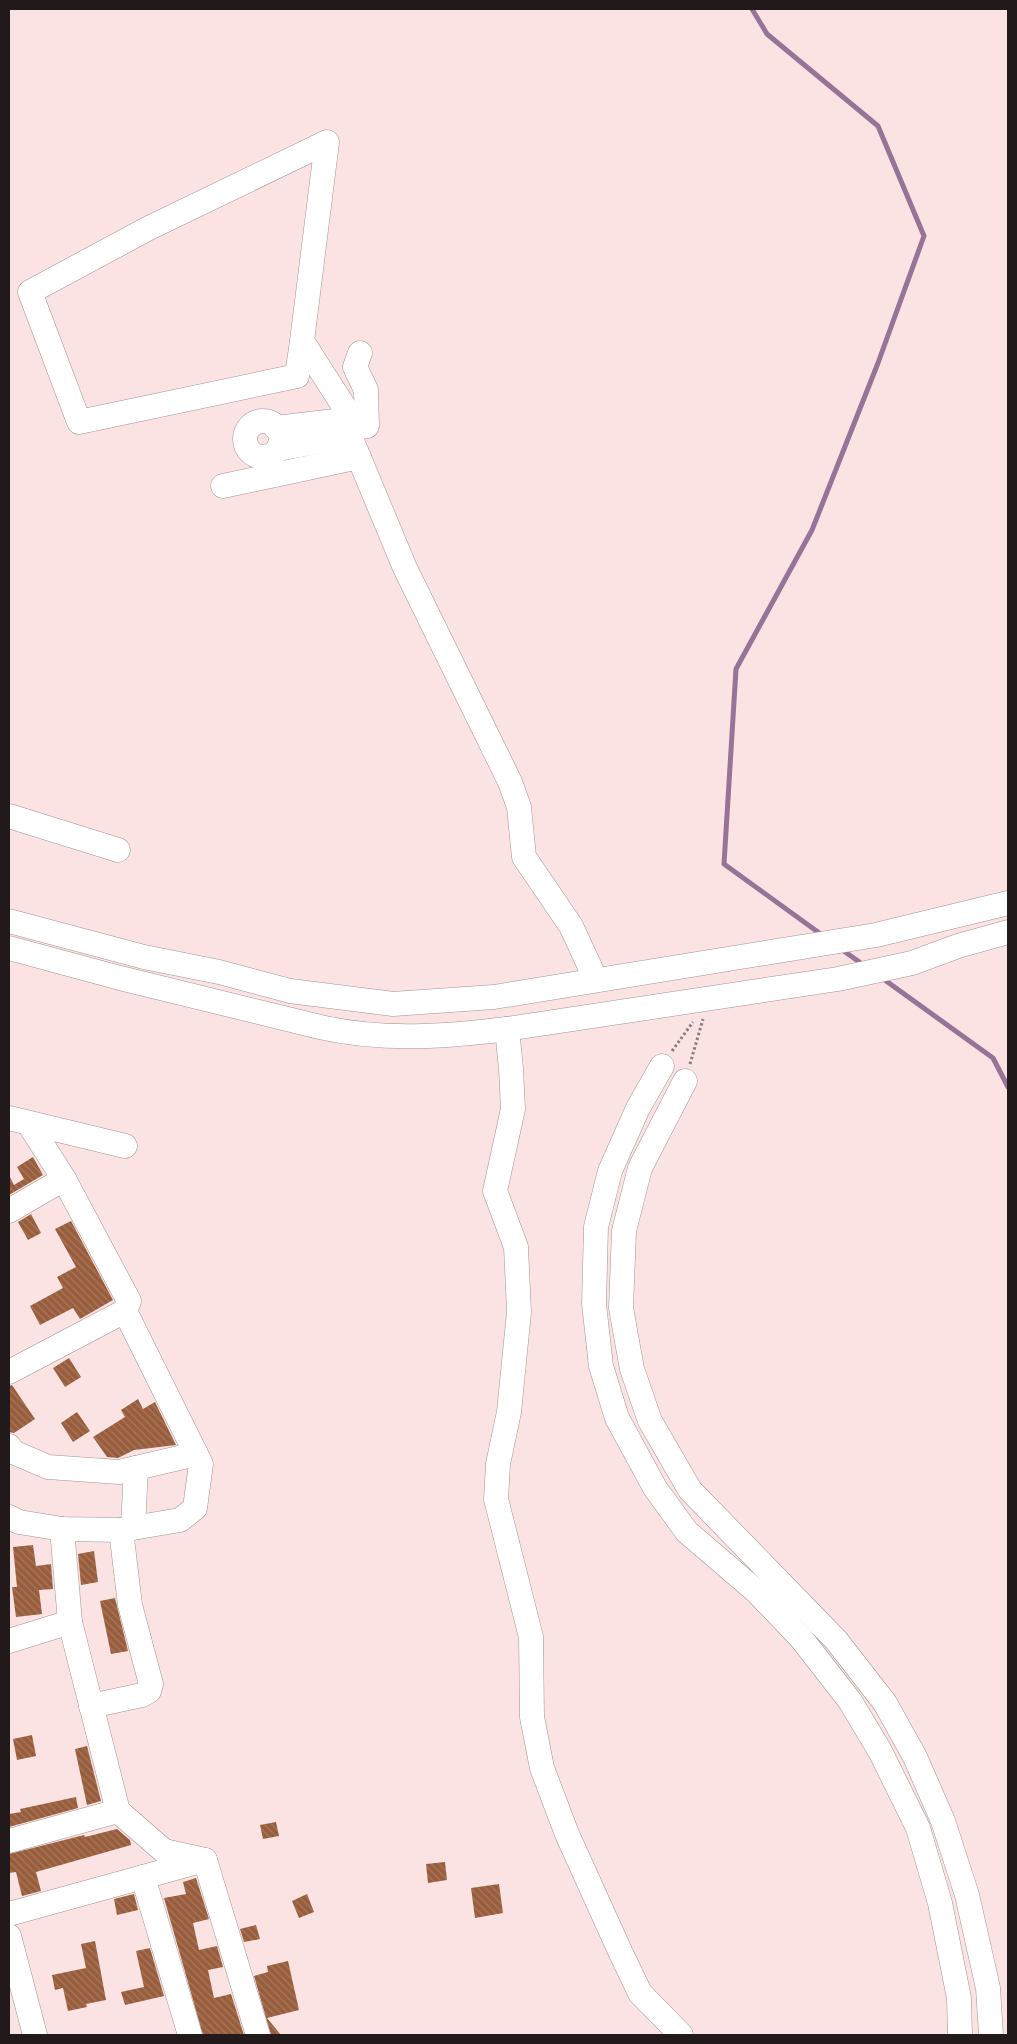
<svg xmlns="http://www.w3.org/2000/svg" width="1017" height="2044" font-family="'Space Grotesk',sans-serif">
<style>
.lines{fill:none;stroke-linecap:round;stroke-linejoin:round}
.stream{stroke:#977398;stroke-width:5}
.building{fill:url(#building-back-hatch)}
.minor-casing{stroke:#a69291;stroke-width:25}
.path{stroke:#8c7d7c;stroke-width:3;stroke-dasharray:2.5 2.5;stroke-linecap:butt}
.minor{stroke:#fff;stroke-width:24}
</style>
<defs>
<pattern id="building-back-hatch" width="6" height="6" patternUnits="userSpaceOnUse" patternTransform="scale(1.25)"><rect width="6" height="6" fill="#995d3b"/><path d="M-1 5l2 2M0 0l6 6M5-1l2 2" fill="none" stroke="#a47961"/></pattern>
</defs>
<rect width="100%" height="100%" fill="#fae3e2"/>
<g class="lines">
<g class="stream">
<path d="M752 9 767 34 878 126 924 236 878 363 812 530 736 669 724 864 822 935"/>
<path d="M841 949 865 966"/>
<path d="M882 978 993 1058 1008 1087"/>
</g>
</g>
<g class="building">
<path d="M33 1157 43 1175 9 1195V1175L14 1185 24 1179 17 1167Z"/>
<path d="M31 1214 41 1233 28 1240 18 1222Z"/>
<path d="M71 1221 113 1300 80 1319 73 1308 40 1325 30 1306 63 1288 57 1277 76 1267 55 1229Z"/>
<path d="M69 1358 81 1377 65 1387 53 1368Z"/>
<path d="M12 1385 35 1419 14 1433 9 1432V1386Z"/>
<path d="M138 1399 143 1409 155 1402 176 1445 134 1450 118 1458 107 1457 93 1437 125 1417 121 1410Z"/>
<path d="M77 1412 90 1431 73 1442 61 1423Z"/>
<path d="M33 1545 36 1566 51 1564 53 1589 39 1590 42 1614 16 1617 12 1587H17L13 1547Z"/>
<path d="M94 1551 98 1582 81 1585 78 1554Z"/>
<path d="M115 1598 128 1651 111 1654 100 1601Z"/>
<path d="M32 1735 36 1756 17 1760 13 1739Z"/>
<path d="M87 1746 101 1801 87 1805 75 1749Z"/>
<path d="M76 1797 78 1808 9 1827V1814L21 1812 20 1809Z"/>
<path d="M276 1822 279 1836 263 1839 260 1825Z"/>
<path d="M117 1829 130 1840 131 1845 36 1872 41 1891 22 1896 16 1872 9 1873V1854L84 1835 85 1837Z"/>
<path d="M445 1862 447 1880 428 1883 426 1864Z"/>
<path d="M196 1878 209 1919 193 1923 199 1950 217 1946 223 1967 208 1970 214 1998 231 1994 244 2035H203L164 1898 186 1894 183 1882Z"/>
<path d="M499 1884 503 1913 475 1918 471 1888Z"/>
<path d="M134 1894 138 1910 117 1915 114 1899Z"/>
<path d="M307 1894 314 1912 299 1918 292 1901Z"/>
<path d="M256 1925 260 1939 244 1942 240 1929Z"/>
<path d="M95 1941 106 2000 86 2004 87 2007 68 2011 63 1988 55 1990 52 1975 86 1968 81 1944Z"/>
<path d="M150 1948 164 1996 125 2005 121 1992 144 1987 136 1951Z"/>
<path d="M288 1961 299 2010 267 2018 281 2035H271L254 1976 268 1972 267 1966Z"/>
</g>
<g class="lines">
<defs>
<g id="minor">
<path d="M302 341 297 376 79 422 30 292 149 228 327 142 302 341 352 419 350 436 405 568 510 782 519 807 524 857 571 926 596 980"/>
<circle cx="263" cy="439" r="18"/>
<path d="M276 428 352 419"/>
<path d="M351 428 367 426 366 390 355 367 360 353"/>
<path d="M278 449 350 436"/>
<path d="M223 486 359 457"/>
<path d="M9 816 118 850"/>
<path d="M9 921 144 957 219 972 290 991 393 1004 494 997 876 935 1008 903"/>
<path d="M9 948 120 978 320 1027C382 1041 444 1037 507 1029L838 979 912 963 958 946 1008 932"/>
<path d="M507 1029 511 1069 513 1109 495 1191 516 1247 519 1312 509 1412 498 1464 496 1499 531 1637 532 1717 542 1768 567 1834 619 1949 640 1993 681 2035"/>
<path d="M662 1066 638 1108 610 1171 596 1227 594 1304 601 1366 617 1418 655 1488 687 1532 757 1592 801 1638 850 1701 880 1751 918 1828 940 1903 959 1998 960 2035"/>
<path d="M685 1081 640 1168 624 1231 621 1308 632 1369 650 1421 690 1490 836 1640 885 1703 915 1757 943 1821 967 1895 988 1988 991 2035"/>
<path d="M9 1118 125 1146"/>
<path d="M9 1211 64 1179"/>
<path d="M9 1372 125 1311 129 1301 64 1179 29 1124"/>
<path d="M9 1446 13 1452 48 1467 119 1472 196 1454"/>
<path d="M9 1517 19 1522 62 1529 121 1530 180 1520 195 1508 201 1464 125 1311"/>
<path d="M133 1528 136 1468"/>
<path d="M62 1529 70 1622 118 1811 164 1851 205 1860"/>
<path d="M9 1641 70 1622"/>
<path d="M91 1706 142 1695 149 1691 151 1684 130 1605 121 1530"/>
<path d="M9 1841 118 1811"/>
<path d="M205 1860 258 2035"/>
<path d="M143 1877 190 2035"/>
<path d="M9 1914 201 1861"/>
<path d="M9 1936 35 2035"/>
</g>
</defs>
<use href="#minor" class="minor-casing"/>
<g class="path">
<path d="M672 1051 693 1022"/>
<path d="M690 1064 703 1019"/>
</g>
<use href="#minor" class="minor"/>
</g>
<rect width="1017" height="2044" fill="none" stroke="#221a1a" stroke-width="20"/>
</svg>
